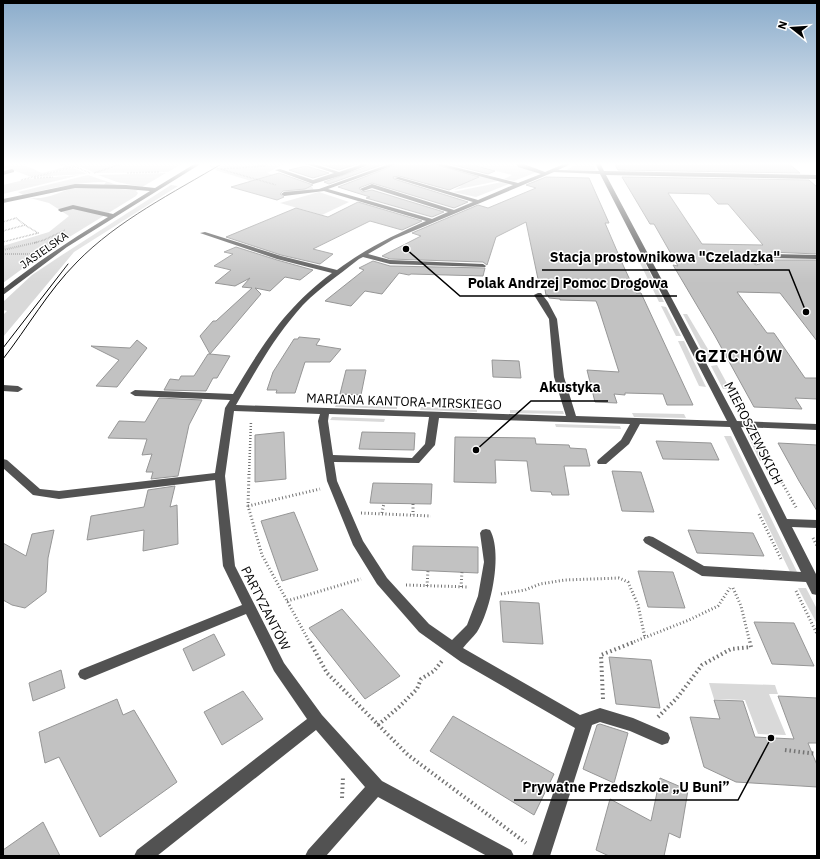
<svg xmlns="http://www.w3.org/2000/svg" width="820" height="859" font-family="'IBM Plex Sans',sans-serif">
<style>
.green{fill:#d9d9d9}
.building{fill:#c2c2c2;stroke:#969696;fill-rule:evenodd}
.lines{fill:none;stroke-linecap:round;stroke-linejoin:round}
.path-far4{stroke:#747474;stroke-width:1.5;stroke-dasharray:0.5 1;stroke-linecap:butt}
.path-far3{stroke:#747474;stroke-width:2;stroke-dasharray:0.5 1.5;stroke-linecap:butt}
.path-far2{stroke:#747474;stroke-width:2.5;stroke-dasharray:1 2;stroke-linecap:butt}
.path-far1{stroke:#747474;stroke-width:3;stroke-dasharray:1 2.5;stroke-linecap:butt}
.path{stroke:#747474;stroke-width:4;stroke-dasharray:1.5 3;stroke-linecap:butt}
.minor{fill:#525252;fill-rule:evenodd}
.tram{stroke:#000;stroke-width:1}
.labels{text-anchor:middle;stroke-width:3;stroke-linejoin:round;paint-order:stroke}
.far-street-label{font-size:11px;fill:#000;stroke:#fff}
.street-label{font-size:13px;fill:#000;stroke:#fff}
.district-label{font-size:17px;font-weight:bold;letter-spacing:1px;fill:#000;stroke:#fff}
.leader{fill:none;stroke:#000;stroke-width:1.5}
.callout-dot{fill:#000;stroke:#fff;stroke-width:1.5}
.callout-label{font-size:14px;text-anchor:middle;font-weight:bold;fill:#000;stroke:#fff;stroke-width:3;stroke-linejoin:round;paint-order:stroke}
</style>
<rect width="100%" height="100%" fill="#fff"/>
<g class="green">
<path d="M17 163H31L24 165 42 173 65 167 56 163H63L71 167 31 177 8 168 3 169V166Z"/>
<path d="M71 163H183L168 172 95 173Z"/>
<path d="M226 163H285L267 173 312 187 314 190 290 193 215 170Z"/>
<path d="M425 163H430L498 181 454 190 461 186 404 170Z"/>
<path d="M467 163H514L516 166 537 172 514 181 504 179 512 175Z"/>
<path d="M579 163H592L596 170H566Z"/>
<path d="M74 168 87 174 33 177Z"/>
<path d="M166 173 142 187 117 182 98 175Z"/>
<path d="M80 175 3 194V185L28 179Z"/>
<path d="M88 175 117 185H104L106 182C78 182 51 188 23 195L18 192Z"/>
<path d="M502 182 509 184 476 197 453 192Z"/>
<path d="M171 185 178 186 74 252 3 337V315L7 311 3 310V302L32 275 62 255Z"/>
<path d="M77 187 138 190 136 191 138 193 136 196 45 252 3 283V246L49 232 69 216 49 203 30 198C48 200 60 191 77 187Z"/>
<path d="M319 192 349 202 322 215 280 203Z"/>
<path d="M640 263H645L664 302H659Z"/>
<path d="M661 306 666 307 681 336H676Z"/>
<path d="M683 314H687L715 361 707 360Z"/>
<path d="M678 341H684L706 387 699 386Z"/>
<path d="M717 365 730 389H723L711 366Z"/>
<path d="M336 405 397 407V409L335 407Z"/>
<path d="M421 407 477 409V412L420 410Z"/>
<path d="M510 410 563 411 564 414 510 413Z"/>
<path d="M632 413 684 414 686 418 634 417Z"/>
<path d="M332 417H335L385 419 384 422 330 420Z"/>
<path d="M555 424 620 426 621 429 556 427Z"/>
<path d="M724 436H731L799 576 791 574Z"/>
<path d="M748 436H755L768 461H760Z"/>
<path d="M798 588H806L817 609V624Z"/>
<path d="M709 683 775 685 778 694H769L786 735 758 734 745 700 714 699Z"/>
</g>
<g class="building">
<path d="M317 163H357V164L339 170Z"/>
<path d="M368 163H387L329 184 324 182 369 166Z"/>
<path d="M401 163H429L479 177 449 190 399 176 393 177 394 179 468 202 454 208 372 183 359 188 362 192 372 190 444 212 432 217 366 198 370 197 338 187Z"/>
<path d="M446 163H465L495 171 488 174Z"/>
<path d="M614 163 789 164 800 173 618 170Z"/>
<path d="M306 166 329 173 313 178 289 170Z"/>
<path d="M279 173 313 185 305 189 283 191 280 194 284 197 277 200 231 187Z"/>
<path d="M546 177 589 178 609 223H605L623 265 636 293H641L693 405H667L663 394 625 393V395L614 394 617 403 595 402 587 370 619 372 598 306 596 301 560 300V299L549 298 548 295H546L543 279H538L526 222 496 237 487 265 483 262 390 259 382 256 421 236 412 233 478 205 488 208 536 188 526 185Z"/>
<path d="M622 177 809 180 817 187V254L771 252 751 262 756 265 772 260H817V341L780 293 737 292 767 333H774L805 378H817V399L795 398 802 409 754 407 715 336 673 265 678 266 654 224H650ZM668 193 709 194 718 204H728L763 245 702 244Z"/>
<path d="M358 202 422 221 402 230 370 221 313 249 333 254 320 264 281 255 226 237 296 208 328 217Z"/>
<path d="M236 247 277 260 313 270 300 280 285 277 270 291 255 288 261 294 210 354 230 356 217 378H213L206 391 164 390 170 379 179 380 181 376H194L208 354H210L200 336 213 321H216L252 288 242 287 250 278 235 286 215 283 231 270 214 266 233 254 224 252Z"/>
<path d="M373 261 390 266 485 268 483 276 411 274 409 275 399 273 382 294 365 291 351 306 325 301 364 270 359 268Z"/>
<path d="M299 337 320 339 316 345 341 349 330 362H305L295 393H276L277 390H267L273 372 294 339H298Z"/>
<path d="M137 340 147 348 117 387 96 386 119 360 91 346 130 348Z"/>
<path d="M492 360 519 361 521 378 493 377Z"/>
<path d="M346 370H366L361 395 340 394Z"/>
<path d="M159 398 202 400 189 425 178 476 151 479 153 472H146L152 454 142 455 147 439 108 438 119 421 145 422Z"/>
<path d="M284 432 286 479 255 482V435Z"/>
<path d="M362 432 415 433 414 450 359 449Z"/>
<path d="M455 437 535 438 536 444 569 445 570 448 586 449 590 466H564L569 495H552L551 492 531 491 527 461 495 460 496 483 454 482Z"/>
<path d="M656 441 711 443 719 460 663 459Z"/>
<path d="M778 443 817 445V511L799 481Z"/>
<path d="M612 471 641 472 654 512 622 511Z"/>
<path d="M373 483 432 484 431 504 370 503Z"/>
<path d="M175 486 170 507 177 505 178 544 143 551 144 530 87 540 91 516 144 507 148 490Z"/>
<path d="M294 512 318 570 282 581 261 521Z"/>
<path d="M54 530 48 558 46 592 25 608 12 605 3 600V543L26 556 32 534Z"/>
<path d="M688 530 753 533 764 556 697 553Z"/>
<path d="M413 546 478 547V573L412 570Z"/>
<path d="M638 571 673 572 685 608 648 607Z"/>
<path d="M500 601 539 603 543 644 503 642Z"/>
<path d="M342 609 400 676 365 699 309 628Z"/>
<path d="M754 622 794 623 814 666 772 664Z"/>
<path d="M214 634 225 655 193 671 183 649Z"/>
<path d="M609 657 651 660 660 708 616 704Z"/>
<path d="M61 670 65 688 33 701 29 683Z"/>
<path d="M243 691 263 719 222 745 204 712Z"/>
<path d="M778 696 817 698V743H808L817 765V787L736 782 704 767 690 717 720 719 714 700 743 701 755 737 794 739Z"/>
<path d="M117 699 123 715 134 710 177 782 100 837 59 757 45 763 39 732Z"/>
<path d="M453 716 554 774 534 815 430 751Z"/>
<path d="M600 724 628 733 614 783 583 769 597 725Z"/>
<path d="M660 778 688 790 680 838 669 833 664 856H609L596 850 610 799 651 821Z"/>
<path d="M43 822 60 856H3V850Z"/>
</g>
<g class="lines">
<g class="path-far4">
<path d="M66 163 90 173"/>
<path d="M61 165 66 163"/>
<path d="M210 166 276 185"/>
<path d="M221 169 266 166"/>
<path d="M94 173 124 163"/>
<path d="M127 173 160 172"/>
<path d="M34 178 53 177"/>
<path d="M21 180 74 167"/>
<path d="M3 222 16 218 25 225 3 231"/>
<path d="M3 242 38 233 25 225"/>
<path d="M34 243 44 240 65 230"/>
</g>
<g class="path-far3">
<path d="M3 242H5"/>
<path d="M3 250 38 242"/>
<path d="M3 254H30"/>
</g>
<path class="path-far2" d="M249 475 251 421"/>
<g class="path-far1">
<path d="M249 474 248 506 262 555 310 643"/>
<path d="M780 479 797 509"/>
<path d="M413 504V515"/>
<path d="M248 506 320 489"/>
<path d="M361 513 431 516"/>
<path d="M382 513 384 503"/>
<path d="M759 514 782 561"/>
<path d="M813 538 817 546"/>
<path d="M406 585 469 587"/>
<path d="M427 586 428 571"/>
<path d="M461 587 462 572"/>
<path d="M733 588 741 606 750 643"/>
<path d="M796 591 817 634"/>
<path d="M501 594 525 590 540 584 565 580 619 578 628 582 638 605 645 638"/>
<path d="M287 601 361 579"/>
<path d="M631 643 689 620 718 606 730 588"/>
</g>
<g class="path">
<path d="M310 642 327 673 408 755 526 843"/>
<path d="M603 699 601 655 634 642"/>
<path d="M658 717 677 698 702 665 731 649 751 647 750 642"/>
<path d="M378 725 399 707 417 689 421 679 434 671 442 661"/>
<path d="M785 750 817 754"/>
<path d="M342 798 343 777"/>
</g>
<g class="minor">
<path d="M3 163H7L3 166Z"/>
<path d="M196 163H202L67 247 3 295V289C37 262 72 239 108 217L73 209 61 212 58 210 59 209 73 205 113 214 150 191 126 189 75 188 3 203V199L75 184 126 185 155 188Z"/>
<path d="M303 163H311L339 172 360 165 358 163H365L368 165 343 175 313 184 275 170 280 169 313 180 334 173Z"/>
<path d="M392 163H400L328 189 432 219 448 212 372 188 363 191 360 189 372 184 454 210 473 202 394 178 399 177 478 200 513 185 430 163H439L518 183 541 174 518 167 516 163H521L545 172 566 163H573L558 170 599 171 595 163H600L604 171 817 175V179L606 175 737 421 817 424V430L741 427 787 519 817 520V528L792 527 817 576V595L812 594 806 582 702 576 645 543 643 540 645 537 649 536 653 537 704 566 801 572 730 427 640 424 629 444 606 464H598L597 462 598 460 621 440 630 424 439 418 435 445 419 463 334 462 337 481 363 541 387 578 429 624 452 640 467 625 478 596 484 562 480 533 482 530 486 529 490 530C503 553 491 610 477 632 473 637 467 643 463 648L580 715 600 708 633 718 668 733 670 738 668 743 662 745 630 731 600 722 592 725 550 856H532L575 728 461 662 419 632 377 584 353 545 327 481 318 421 320 414 234 411 225 476 235 566 284 663 322 715 382 781 511 850 514 856H487L378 797 326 856H305L308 850 365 787 316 730 157 856H134L137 850 307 719 274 671 246 614 85 680 80 678 78 674 80 670 242 605 223 566 215 480 59 499 33 495 3 468V459L7 460 40 489 59 491 215 473 225 408 230 400 135 396 130 393 135 390 233 394C262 345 286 307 332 273L277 259 200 233 205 232 281 256 337 270C365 249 394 235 426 221L324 191 284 196 281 194 284 192 319 189ZM554 172 600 174 727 421 576 416 564 377 557 319 548 302 541 293H538L534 295 549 319 554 377 566 416 236 405C254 374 272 341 296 313 313 292 338 276 359 259L363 257 390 264 485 267 486 266 483 264 390 260 368 254 394 239ZM329 414 429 417 425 444 412 458 333 455 328 421Z"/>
<path d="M12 169 14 170V172L3 175V171Z"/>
<path d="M771 254 817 255V259L772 258 755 264 752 262Z"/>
<path d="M3 385 18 386 23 389 18 392 3 391Z"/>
</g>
<g class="tram">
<path d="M3 348 68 264"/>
<path d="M3 359C28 327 48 291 77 262 118 220 173 193 223 163"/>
</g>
</g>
<linearGradient id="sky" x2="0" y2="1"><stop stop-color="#8baccb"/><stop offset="0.58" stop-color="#fff"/><stop offset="1" stop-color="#fff" stop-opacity="0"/></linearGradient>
<rect width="820" height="283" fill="url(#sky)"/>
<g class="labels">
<g class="far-street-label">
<text transform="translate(44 250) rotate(-35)" y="4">JASIELSKA</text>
</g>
<g class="street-label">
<text transform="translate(404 401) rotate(2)" y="5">MARIANA KANTORA-MIRSKIEGO</text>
<text transform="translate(754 433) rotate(63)" y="5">MIEROSZEWSKICH</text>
<text transform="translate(266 608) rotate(63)" y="5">PARTYZANTÓW</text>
</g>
<g class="district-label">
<text x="739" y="362">GZICHÓW</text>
</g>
</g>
<path class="leader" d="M806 312L789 270H542M406 249L460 296H677M476 450L531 401H608M771 738L738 800H514"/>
<g class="callout-dot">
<circle cx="806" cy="312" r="4"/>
<circle cx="406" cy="249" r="4"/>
<circle cx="476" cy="450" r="4"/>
<circle cx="771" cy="738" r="4"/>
</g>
<g class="callout-label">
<text x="665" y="262">Stacja prostownikowa "Czeladzka"</text>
<text x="568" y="288">Polak Andrzej Pomoc Drogowa</text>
<text x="570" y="392">Akustyka</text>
<text x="626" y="792">Prywatne Przedszkole „U Buni”</text>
</g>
<rect width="820" height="859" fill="none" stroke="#000000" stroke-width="8"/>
<g transform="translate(792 28) rotate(287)" stroke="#ffffff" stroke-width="3" paint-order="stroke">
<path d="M0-3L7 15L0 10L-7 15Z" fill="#000000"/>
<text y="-6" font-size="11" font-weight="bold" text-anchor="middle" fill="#000000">N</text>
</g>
</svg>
